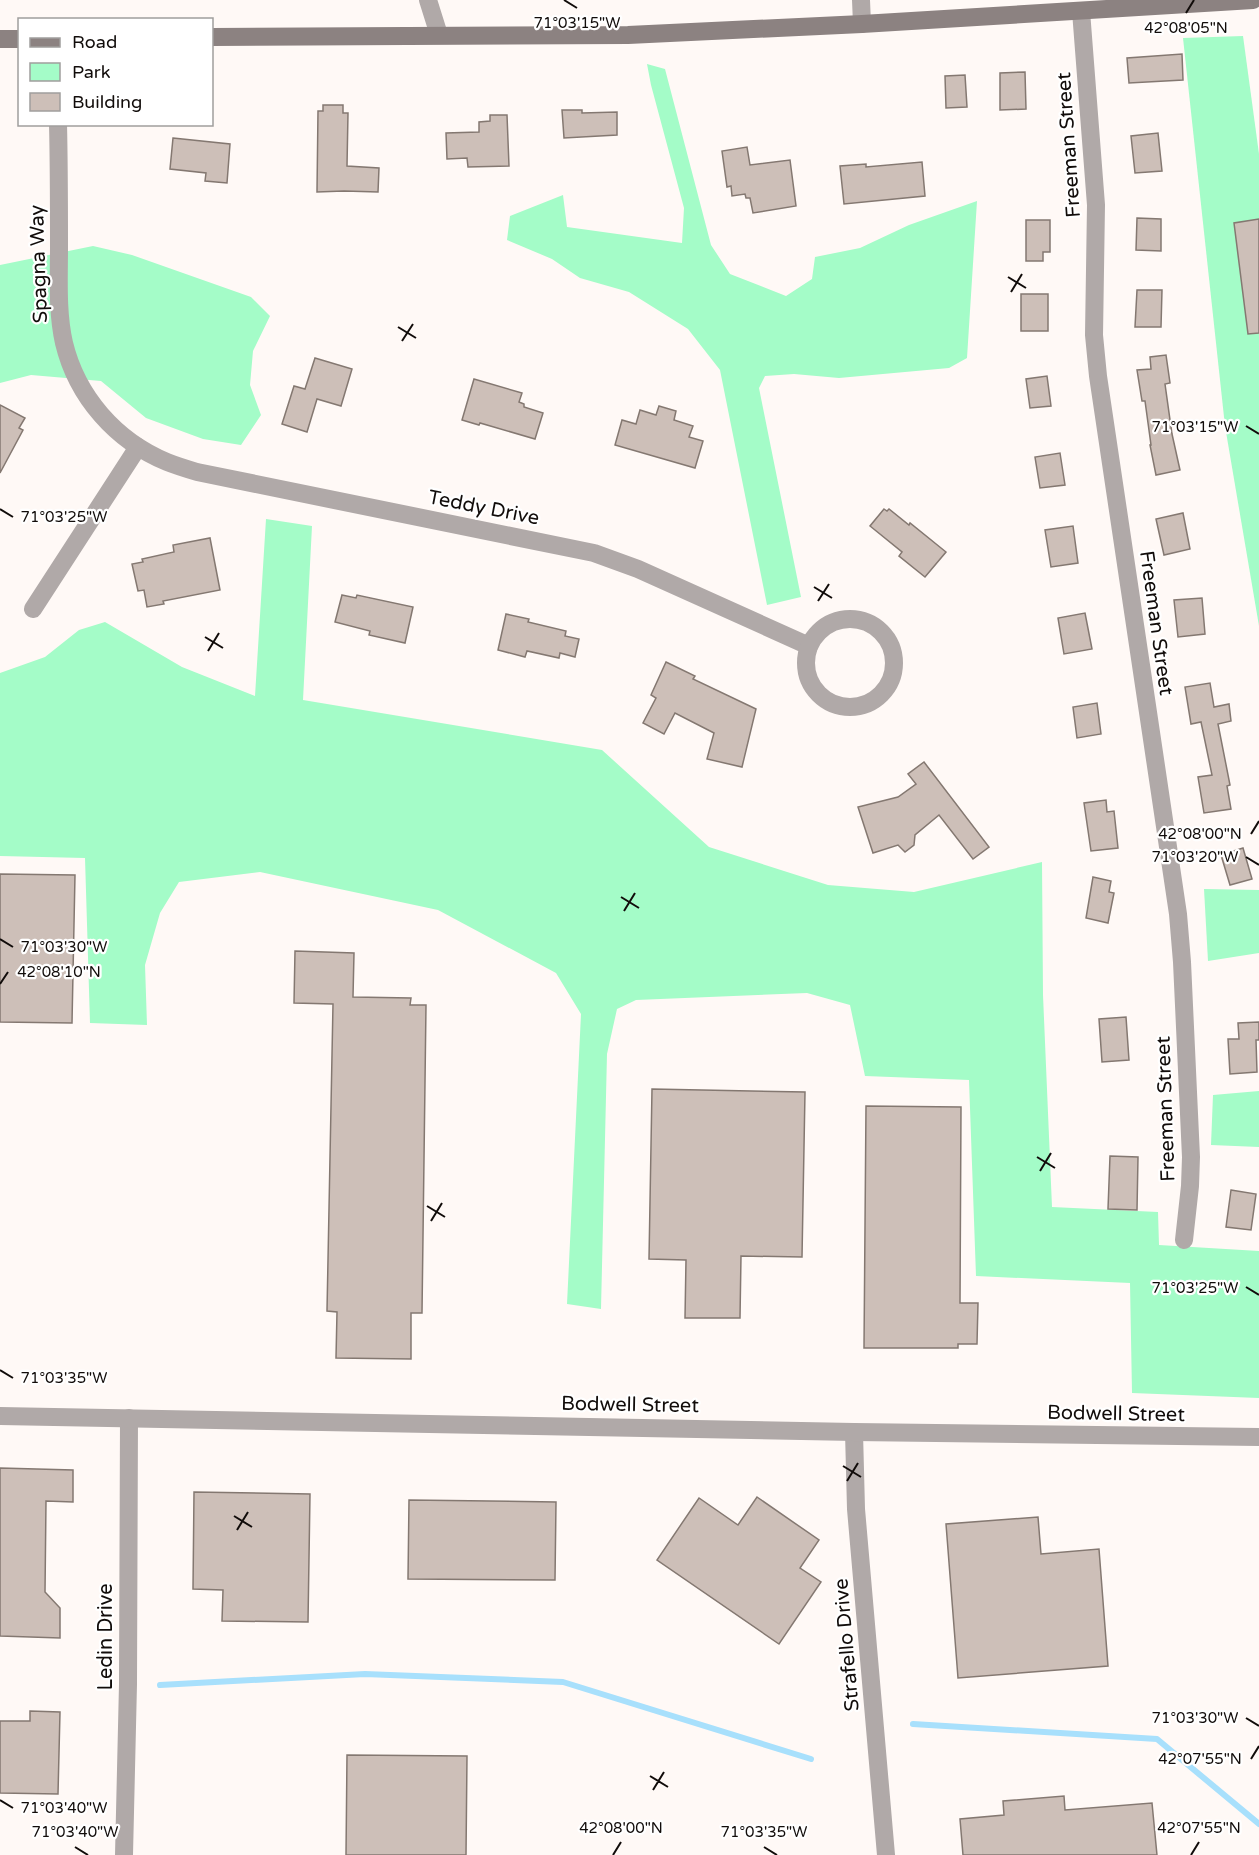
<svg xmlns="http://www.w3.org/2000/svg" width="1259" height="1855" font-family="'Varela Round',sans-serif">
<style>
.green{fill:#a4fcc8}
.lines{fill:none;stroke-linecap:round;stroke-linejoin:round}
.stream{stroke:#a8e0fc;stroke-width:6}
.building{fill:#cdbfb8;stroke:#847871;stroke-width:1.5}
.minor{stroke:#b0a9a8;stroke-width:18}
.tertiary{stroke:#b0a9a8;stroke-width:18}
.secondary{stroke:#8c8281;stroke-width:18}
.ticks{fill:none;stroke:#110c0a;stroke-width:2}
.labels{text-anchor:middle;stroke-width:4.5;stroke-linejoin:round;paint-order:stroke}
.street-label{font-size:20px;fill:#110c0a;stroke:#fff}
.ticks-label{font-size:15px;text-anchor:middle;fill:#110c0a;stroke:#fff;stroke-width:4.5;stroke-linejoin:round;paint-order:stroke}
</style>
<rect width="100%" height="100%" fill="#fff9f6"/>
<g class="green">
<path d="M1243 36 1259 154V626L1225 426 1183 38Z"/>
<path d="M647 64 665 69 711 245 730 274 786 296 812 279 815 257 860 248 909 225 977 201 967 358 949 368 839 378 794 374 765 376 759 388 801 597 767 605 720 370 688 329 629 292 580 278 552 259 507 240 510 216 563 195 567 227 682 243 684 208 651 85Z"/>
<path d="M93 246 132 255 251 297 270 316 253 351 250 385 261 415 241 445 203 439 146 418 101 381 31 375 0 383V265Z"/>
<path d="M266 519 312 526 303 700 602 750 709 847 828 885 914 892 1042 862 1043 995 1052 1207 1158 1212 1159 1245 1259 1251V1398L1132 1393 1130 1283 976 1276 969 1080 865 1076 850 1005 807 993 636 1000 617 1009 607 1054 601 1309 567 1304 581 1014 556 973 438 910 260 872 179 882 160 913 145 965 147 1025 90 1023 85 858 0 856V673L45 657 79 630 105 622 182 667 255 696Z"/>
<path d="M1204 889 1259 890V953L1208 961Z"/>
<path d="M1259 1091V1147L1211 1145 1213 1095Z"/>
</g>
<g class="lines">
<g class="stream">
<path d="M160 1685 365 1674 563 1682 811 1759"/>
<path d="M913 1724 1157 1739 1259 1824"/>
</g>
</g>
<g class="building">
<path d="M1182 54 1183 80 1129 83 1127 58Z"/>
<path d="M1025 72 1026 109 1000 110V73Z"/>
<path d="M965 75 967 107 946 108 945 76Z"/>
<path d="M323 105H343V113H348L347 166 379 168 378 192 344 191 317 192 318 111H323Z"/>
<path d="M562 110H582V113L617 112V135L564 138Z"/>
<path d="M490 115H507L509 166 468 167 467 158 447 159 446 133 479 132V122L490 121Z"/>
<path d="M1158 133 1162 171 1135 173 1131 136Z"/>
<path d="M173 138 230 144 227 183 205 181 206 173 170 169Z"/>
<path d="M747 147 750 165 790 160 796 206 753 213 750 198H746L745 194 732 196 731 186 727 187 722 151Z"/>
<path d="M922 162 925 196 844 204 840 166 866 164V167Z"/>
<path d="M1137 218 1161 219V251L1136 250Z"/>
<path d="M1259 219V333L1248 334 1234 223Z"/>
<path d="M1026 220H1050V252H1043V261H1026Z"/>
<path d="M1137 290H1162L1161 327H1135Z"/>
<rect x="1021" y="294" width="27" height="37"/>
<path d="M1166 355 1170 383 1165 384 1172 434 1180 470 1156 475 1150 445H1151L1145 401H1142L1137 370 1151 369 1150 357Z"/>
<path d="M315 358 352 369 341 406 317 399 307 432 282 424 294 386 305 389Z"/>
<path d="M1047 376 1051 406 1030 408 1026 379Z"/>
<path d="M474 379 522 393 519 402 524 404V407L543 413 535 439 480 423 479 425 462 420Z"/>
<path d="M0 405 25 418 19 428 23 430 0 473Z"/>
<path d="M659 406 676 411 674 420 693 426 689 437 703 441 695 468 615 445 622 420 636 424 640 410 656 415Z"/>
<path d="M1060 453 1065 485 1040 488 1035 457Z"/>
<path d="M884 509 887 511 889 509 909 525 910 523 946 552 925 577 899 556 902 552 870 526Z"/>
<path d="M1183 513 1190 549 1164 555 1156 519Z"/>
<path d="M1073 526 1078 563 1051 567 1045 530Z"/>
<path d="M210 538 220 590 163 601 164 604 147 607 144 590 138 591 132 564 143 562 142 559 174 552 173 545Z"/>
<path d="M342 595 356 598 357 595 413 607 405 643 369 635 370 631 335 622Z"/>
<path d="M1202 598 1205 634 1178 637 1174 600Z"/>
<path d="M1085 613 1092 649 1064 654 1058 618Z"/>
<path d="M506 614 529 619 528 622 566 631 565 636 579 639 575 657 560 653 559 658 527 651 525 657 498 650Z"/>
<path d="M666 662 695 676 693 679 756 709 742 767 707 759 714 733 675 713 664 734 643 723 656 698 651 695Z"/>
<path d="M1210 683 1214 707 1229 704 1231 721 1218 724 1230 785 1227 786 1231 809 1204 813 1198 777 1212 775 1201 722 1191 724 1185 687Z"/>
<path d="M1097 703 1101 734 1077 738 1073 707Z"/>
<path d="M924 762 989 847 973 859 939 815 915 835 914 845 905 852 898 845 873 853 858 807 898 797 916 784 908 774Z"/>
<path d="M1106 800 1107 812 1114 811 1118 848 1091 851 1084 803Z"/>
<path d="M1243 848 1252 879 1230 885 1221 855Z"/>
<path d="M0 874 75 875 72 1023 0 1022Z"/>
<path d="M1093 877 1111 881 1109 892 1114 893 1108 923 1086 918Z"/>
<path d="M295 951 354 953 353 997 411 998 410 1005H426L422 1313H411V1359L336 1358 337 1312 327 1311 333 1004 294 1003Z"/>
<path d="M1126 1017 1129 1060 1102 1062 1099 1019Z"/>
<path d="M1259 1022V1040H1256L1257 1072 1230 1074 1228 1039H1239L1238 1023Z"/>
<path d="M652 1089 805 1092 802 1257 741 1256 740 1318H685L686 1260 649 1259Z"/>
<path d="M866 1106 961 1107 960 1303H978L977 1344H958V1348H864Z"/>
<path d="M1110 1156 1138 1157 1137 1210 1108 1209Z"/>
<path d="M1231 1190 1256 1194 1251 1230 1226 1227Z"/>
<path d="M0 1468 73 1470V1502L46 1501 45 1592 60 1608V1638L0 1636Z"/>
<path d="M194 1492 310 1494 308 1622 222 1621 223 1590 193 1589Z"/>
<path d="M757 1497 819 1540 800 1568 821 1582 779 1644 657 1560 699 1498 738 1525Z"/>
<path d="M409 1500 556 1502 555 1580 408 1579Z"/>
<path d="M1038 1517 1041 1554 1099 1549 1108 1666 958 1678 946 1524Z"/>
<path d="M30 1711 60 1712 58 1794 0 1793V1721H30Z"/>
<path d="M347 1755 467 1756 466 1855H346Z"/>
<path d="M1064 1796 1065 1810 1152 1803 1157 1855H963L960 1819 1004 1815 1003 1801Z"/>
</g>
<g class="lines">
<g class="minor">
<path d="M428 0 439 35"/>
<path d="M861 0 862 24"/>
<path d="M1081 11 1096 205 1094 335 1098 376 1178 914 1182 962 1191 1157 1190 1186 1184 1240"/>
<path d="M58 124C59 165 59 206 59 247 59 279 57 312 64 343 77 397 116 441 167 462 177 466 187 469 197 472L594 553 638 569 809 646"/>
<path d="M33 609 138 447"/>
<circle cx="850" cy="663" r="44"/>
<path d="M854 1432 856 1509 886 1855"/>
<path d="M124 1855 128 1684 129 1418"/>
</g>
<path class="tertiary" d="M0 1416 854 1432 1259 1437"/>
<g class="secondary">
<path d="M212 37 628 35 862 24 1253 0"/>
<path d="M0 39H20"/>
</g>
</g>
<path class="ticks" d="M564 0 577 8M1186 13 1194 0M1008 277 1026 288M1011 292 1022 274M398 327 416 338M402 341 413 324M1246 426 1259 434M0 509 13 517M814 587 832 598M818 601 829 584M205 637 223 648M208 651 219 633M1251 834 1259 821M1246 857 1259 865M621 897 639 908M624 911 635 893M0 939 13 947M0 984 8 972M1037 1157 1055 1168M1040 1171 1051 1153M427 1206 445 1217M431 1221 442 1203M1246 1287 1259 1295M0 1370 13 1378M843 1466 861 1477M847 1481 858 1463M234 1516 252 1527M237 1530 248 1512M1246 1718 1259 1726M1251 1759 1259 1746M650 1776 668 1787M653 1790 664 1772M0 1800 13 1808M75 1847 88 1855M764 1847 777 1855M613 1855 621 1842M1191 1855 1199 1842"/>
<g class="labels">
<g class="street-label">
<text transform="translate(1068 145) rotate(-94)" y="7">Freeman Street</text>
<text transform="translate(38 264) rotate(-92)" y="7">Spagna Way</text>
<text transform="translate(484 507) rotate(11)" y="7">Teddy Drive</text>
<text transform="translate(1157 623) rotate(82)" y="7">Freeman Street</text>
<text transform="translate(1165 1109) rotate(-92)" y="7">Freeman Street</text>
<text transform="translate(630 1404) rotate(1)" y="7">Bodwell Street</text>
<text transform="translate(1116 1413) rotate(1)" y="7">Bodwell Street</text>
<text transform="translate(105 1637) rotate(-90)" y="7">Ledin Drive</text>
<text transform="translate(846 1645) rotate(-95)" y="7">Strafello Drive</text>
</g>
</g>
<g class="ticks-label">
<text x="577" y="28">71°03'15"W</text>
<text x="1186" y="33">42°08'05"N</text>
<text x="1195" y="432">71°03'15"W</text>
<text x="64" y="522">71°03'25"W</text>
<text x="1200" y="839">42°08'00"N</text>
<text x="1195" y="862">71°03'20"W</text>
<text x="64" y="952">71°03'30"W</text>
<text x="59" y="977">42°08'10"N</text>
<text x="1195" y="1293">71°03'25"W</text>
<text x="64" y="1383">71°03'35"W</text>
<text x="1195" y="1723">71°03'30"W</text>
<text x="1200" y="1764">42°07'55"N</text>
<text x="64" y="1813">71°03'40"W</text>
<text x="621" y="1833">42°08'00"N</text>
<text x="1199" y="1833">42°07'55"N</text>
<text x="75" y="1837">71°03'40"W</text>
<text x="764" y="1837">71°03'35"W</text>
</g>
<rect x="18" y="18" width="195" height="108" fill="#ffffff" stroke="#a09e9d" stroke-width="1.5"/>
<rect x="30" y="38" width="30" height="9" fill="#8c8281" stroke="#a09e9d" stroke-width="1.5"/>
<text x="72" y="48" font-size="18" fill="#110c0a">Road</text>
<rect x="30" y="63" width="30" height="18" fill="#a4fcc8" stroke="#a09e9d" stroke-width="1.5"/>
<text x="72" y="78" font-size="18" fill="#110c0a">Park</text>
<rect x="30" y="93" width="30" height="18" fill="#cdbfb8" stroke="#a09e9d" stroke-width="1.5"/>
<text x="72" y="108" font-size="18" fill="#110c0a">Building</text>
</svg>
